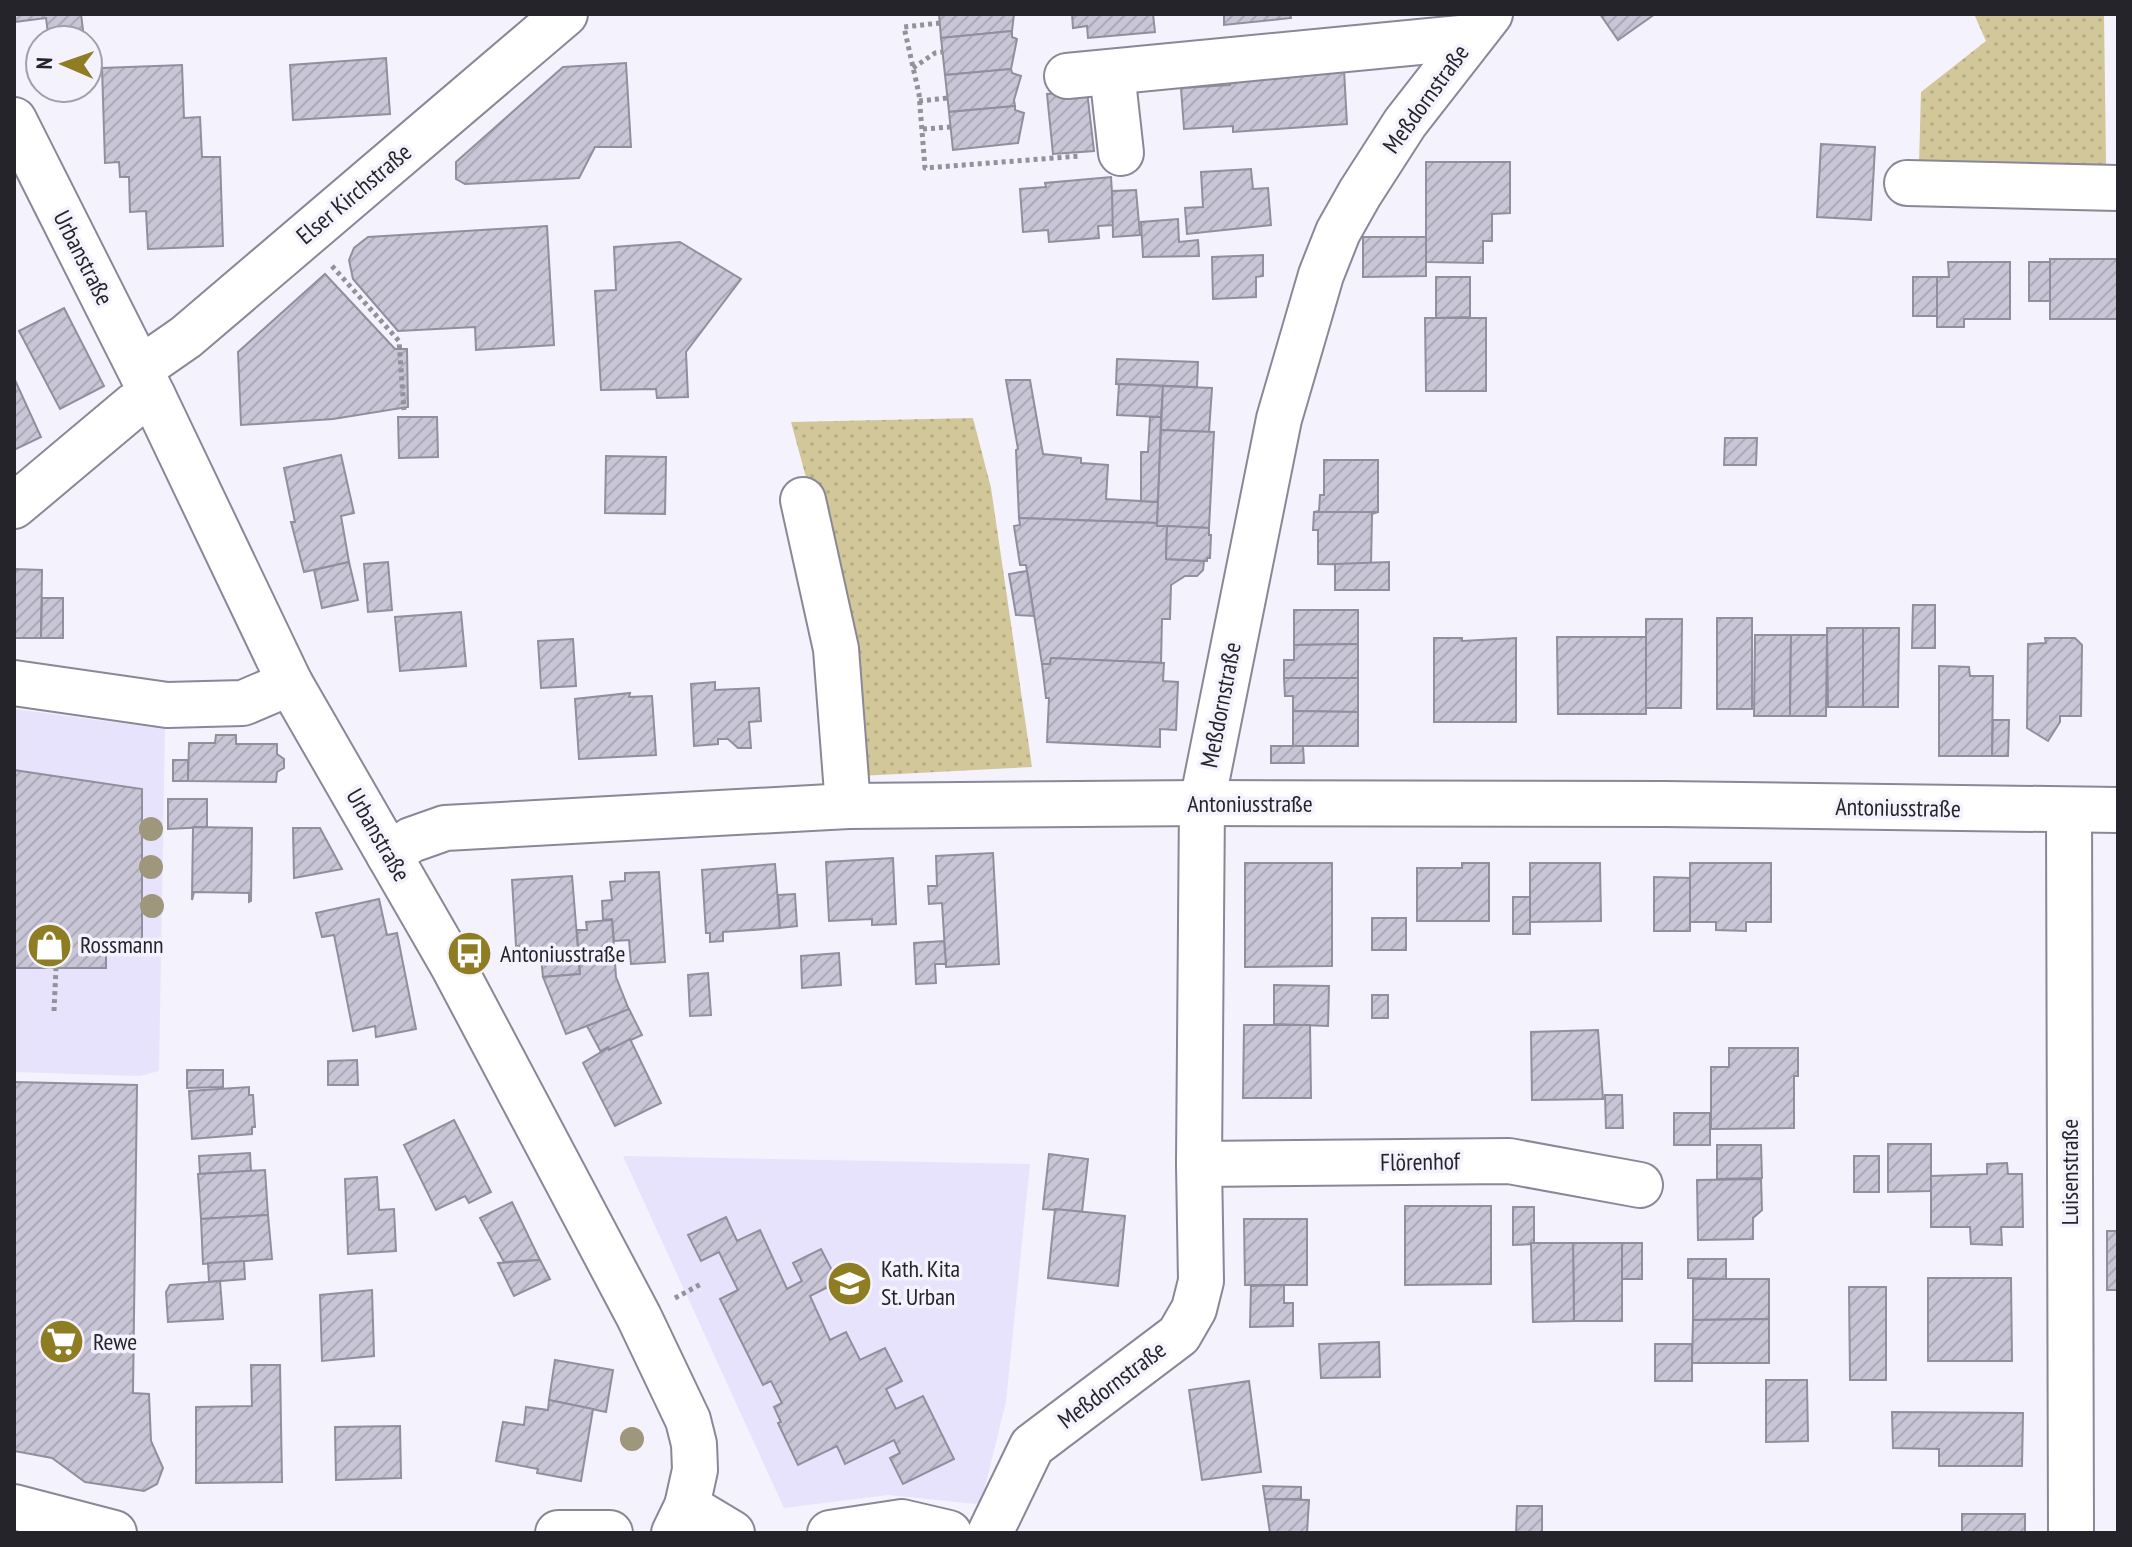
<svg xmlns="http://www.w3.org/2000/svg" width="2132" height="1547" font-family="'PT Sans Narrow',sans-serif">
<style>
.built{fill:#e8e3fc}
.grass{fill:url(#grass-dots)}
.building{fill:url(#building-hatch);stroke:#918e9e;stroke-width:2}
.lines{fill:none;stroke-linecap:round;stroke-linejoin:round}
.minor-casing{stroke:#8a8797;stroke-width:48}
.path{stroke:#93919a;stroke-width:5;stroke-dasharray:4 4;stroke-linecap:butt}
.minor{stroke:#fff;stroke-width:44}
.tree{fill:#9f977c}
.labels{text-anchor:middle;stroke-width:7;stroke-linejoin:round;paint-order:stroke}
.street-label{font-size:24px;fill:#26242b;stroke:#f4f2fd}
.poi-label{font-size:24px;fill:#26242b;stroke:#f4f2fd;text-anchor:start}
</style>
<defs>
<pattern id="grass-dots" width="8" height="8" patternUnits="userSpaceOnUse" patternTransform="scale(2)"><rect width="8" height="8" fill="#d1c798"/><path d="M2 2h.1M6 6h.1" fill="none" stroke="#b3ab83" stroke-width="1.8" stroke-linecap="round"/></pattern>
<pattern id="building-hatch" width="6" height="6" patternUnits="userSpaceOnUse" patternTransform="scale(2)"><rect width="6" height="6" fill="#c8c5d6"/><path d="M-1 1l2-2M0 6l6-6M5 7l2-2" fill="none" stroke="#aca9b8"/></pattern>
</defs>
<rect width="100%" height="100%" fill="#f4f2fd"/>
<g class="built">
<path d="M14 709 165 729 159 1071 140 1076 14 1072Z"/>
<path d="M623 1156 1030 1164 1006 1402 982 1499 976 1504 888 1495 784 1508Z"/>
</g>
<g class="grass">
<path d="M1974 14H2104L2106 165 1919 164 1921 92 1986 41Z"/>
<path d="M973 418 991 488 1032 767 859 776 810 492 791 422Z"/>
</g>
<g class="building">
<path d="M14 14H81L83 30 48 34 46 18 14 22Z"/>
<path d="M939 14H1014L1012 31 941 38Z"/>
<path d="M1072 14H1153L1155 32 1088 38 1087 26 1073 28Z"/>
<path d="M1224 14H1290L1291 18 1224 25Z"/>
<path d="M1600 14H1655L1618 40Z"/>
<path d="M1012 31V37L1017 39 1011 69 945 75 941 38Z"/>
<path d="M386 58 390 114 293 120 290 65Z"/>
<path d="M626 63 631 147H595L579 178 465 184 456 179V162L563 67Z"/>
<path d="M182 65 184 118 200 117 202 157H220L223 246 148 249 146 211 130 212 129 177H120L119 162 105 163 102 68Z"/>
<path d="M1011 69 1012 73 1021 76 1014 100 1015 106 949 112 945 75Z"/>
<path d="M1344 70 1347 124 1233 132V126L1184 129 1181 88 1230 85V79Z"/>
<path d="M1087 91 1094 151 1053 154 1047 94Z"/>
<path d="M1015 106V110L1024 113 1018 143 953 150 949 112Z"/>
<path d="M1821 144 1875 147 1871 220 1817 217Z"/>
<path d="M1426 162H1510V213L1492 214V241H1483V263L1426 262Z"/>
<path d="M1251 169 1253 189 1268 188 1271 225 1187 234 1185 208 1203 207 1201 172Z"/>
<path d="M1111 177 1114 225 1098 226 1099 238 1049 242 1048 230 1023 232 1020 189 1046 187 1045 183Z"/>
<path d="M1136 190 1140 235 1113 237 1112 191Z"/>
<path d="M1178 219 1179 242 1198 240 1199 256 1143 257 1141 222Z"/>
<path d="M547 226 554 345 476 350 475 327 398 331 353 279 349 260 354 248 368 237Z"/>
<path d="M1363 237H1426V276L1363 277Z"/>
<path d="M680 242 741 279 686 352 688 397 657 398 656 389 601 390 595 291 616 290 614 247Z"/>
<path d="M1263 255V276L1256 277V297L1213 299 1212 257Z"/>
<rect x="2050" y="259" width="68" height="60"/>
<path d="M1948 262H2010V319H1964V327H1937V277H1949Z"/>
<rect x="2029" y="262" width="21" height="39"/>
<path d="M325 274 395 349H407L408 407 333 419 241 425 238 352Z"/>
<path d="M1436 277H1470V317L1436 318Z"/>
<rect x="1913" y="277" width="24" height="39"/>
<path d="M64 308 104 386 60 409 19 331Z"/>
<path d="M1425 318H1486V391H1426Z"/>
<path d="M1117 359 1198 362 1197 387 1116 384Z"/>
<path d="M14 378 41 437 14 450Z"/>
<path d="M1006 380H1030L1043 454 1081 458V463L1108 465 1106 499 1158 502 1157 523 1019 518 1016 450 1018 449Z"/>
<path d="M1119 384 1163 386 1161 417 1117 415Z"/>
<path d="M1163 386 1212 388 1209 432 1161 430Z"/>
<path d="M398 417H437L438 457 399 458Z"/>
<path d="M1150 417H1161L1158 502 1141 501V452H1148Z"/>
<path d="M1161 430 1214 432 1209 528 1157 526Z"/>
<path d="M1725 438H1757L1756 465H1724Z"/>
<path d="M341 455 354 513 341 516 349 562 304 572 291 522H295L284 468Z"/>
<path d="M606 456 666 457 665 514 605 513Z"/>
<path d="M1324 460H1378V512H1314L1319 511 1320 495H1324Z"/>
<path d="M1314 512H1378L1372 514 1371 565 1318 564V530H1313Z"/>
<path d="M1019 518 1157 523V526H1167L1166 559 1204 561 1203 570 1197 576H1185L1171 585 1170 619H1162L1161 663 1051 658 1050 664H1042L1026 565H1020L1014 526 1020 525Z"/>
<path d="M1167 526 1209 528V535H1211L1210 558H1207V561L1166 559Z"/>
<path d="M349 562 358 600 322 608 314 570Z"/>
<path d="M388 562 392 610 368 612 364 564Z"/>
<path d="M1389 562V590H1335V564Z"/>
<path d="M14 569 42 570 41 638H14Z"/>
<path d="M1027 571 1034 616 1016 615 1009 574Z"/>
<path d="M42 598H63V638H41Z"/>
<path d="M1913 605H1935V648H1912Z"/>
<path d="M1294 610H1358V644L1294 645Z"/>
<path d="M461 612 466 666 400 671 395 617Z"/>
<rect x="1717" y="618" width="35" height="91"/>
<path d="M1646 619H1682L1681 708H1646Z"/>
<path d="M1827 628H1863V707H1828Z"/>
<path d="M1863 628H1899L1898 707H1863Z"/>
<path d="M1755 635H1791L1790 716H1754Z"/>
<path d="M1791 635H1827L1826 716H1790Z"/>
<path d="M1557 637H1646V714H1558Z"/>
<path d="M1434 638H1462V641L1516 638V722H1434Z"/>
<path d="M2045 638H2075L2082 645 2081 716H2060V722L2048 741 2027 728 2028 644 2046 643Z"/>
<path d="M573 639 576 686 541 688 538 641Z"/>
<path d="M1358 644V678H1284V660H1294V645Z"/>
<path d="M1051 658 1164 663 1163 681 1178 682 1176 730 1160 729V747L1047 742 1049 698H1046L1042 664H1050Z"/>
<path d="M1939 666 1969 667 1970 676H1993L1992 756H1939Z"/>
<path d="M1284 678H1358V712L1293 711V696H1285Z"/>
<path d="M715 682V690L759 688 761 721 749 722 751 748H738L728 739H718V744L694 746 691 684Z"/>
<path d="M630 693 629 697 652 696 656 755 579 759 575 699Z"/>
<path d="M1293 711 1358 712V746H1293Z"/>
<path d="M1993 720H2009L2008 756H1992Z"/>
<path d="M216 735H236V744H277V754L284 759V768L277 772 276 782 188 781 189 743H215Z"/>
<path d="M1271 746H1303L1304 763H1271Z"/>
<rect x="173" y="760" width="15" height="21"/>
<path d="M14 770 142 789V939H106V968H14Z"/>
<path d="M168 799H207V827L168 829Z"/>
<path d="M193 827 252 828 251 901 249 902V893L194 892 192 900Z"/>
<path d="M293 828H320L342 869 294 878Z"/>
<path d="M993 853 999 964 946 967 942 903 929 904 928 886H937L936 856Z"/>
<path d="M893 858 896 924 872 925V919L829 921 826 862Z"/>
<path d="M1245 863H1332V966L1245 967Z"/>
<path d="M1462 863H1489V921H1417V868H1462Z"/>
<path d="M1530 863H1600L1601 921 1530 922Z"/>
<path d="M1690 863H1771V922H1746V931L1716 930V922H1690Z"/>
<path d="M775 864 780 928 723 932V941L710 942V933H706L702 870Z"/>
<path d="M659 872 665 962 631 964 629 940 614 941 612 919 603 920 602 901 612 900 610 882 625 881V873Z"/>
<path d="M572 876 580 974 543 977 540 949 520 950 519 946H516L512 880Z"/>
<path d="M1654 877 1690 878V931H1654Z"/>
<path d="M795 894 797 926 780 928 778 895Z"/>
<rect x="1513" y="897" width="17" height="37"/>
<path d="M379 899 387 935 397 933 416 1029 376 1037 375 1026 353 1031 334 935 322 937 316 913Z"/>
<rect x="1372" y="918" width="34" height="32"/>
<path d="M612 920 616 977 629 1010 566 1034 543 977 580 974 577 930H587L586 922Z"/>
<path d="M944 941 946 964H935L936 983 916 984 914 943Z"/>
<path d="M839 953 841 985 802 988 801 956Z"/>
<path d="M708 973 711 1015 690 1016 688 975Z"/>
<path d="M1274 985 1329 986 1328 1026 1274 1024Z"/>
<rect x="1372" y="995" width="16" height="23"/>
<path d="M629 1009 642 1035 609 1050 608 1047 601 1051 602 1054 587 1026Z"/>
<path d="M1244 1025H1310L1311 1098H1243Z"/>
<path d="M1598 1030 1603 1099 1532 1100 1531 1032Z"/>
<path d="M630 1039 661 1103 615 1126 583 1063 608 1048 609 1050Z"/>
<path d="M1729 1048H1798V1076H1794V1128L1711 1129V1067H1729Z"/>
<path d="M357 1060 358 1085H328V1061Z"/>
<path d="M187 1070H223V1087L187 1088Z"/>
<path d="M14 1082 137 1085 133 1393 149 1394 151 1441 163 1468 157 1484 144 1491 85 1482 52 1458 14 1451Z"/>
<path d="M249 1087V1095H253L255 1127H252V1134L192 1139 189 1091Z"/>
<path d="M1605 1095H1622L1623 1128H1606Z"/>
<rect x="1674" y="1113" width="36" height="32"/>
<path d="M454 1120 491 1192 469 1203 465 1196 436 1210 404 1145Z"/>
<path d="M1888 1144H1931V1191L1888 1192Z"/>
<path d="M1717 1145H1761L1762 1178 1717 1179Z"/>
<path d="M250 1153 251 1171 200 1174 199 1156Z"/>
<path d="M1049 1154 1088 1159 1082 1212 1043 1209Z"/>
<rect x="1854" y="1156" width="25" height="36"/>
<path d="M2007 1163 2008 1174H2022L2023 1227H2001L2002 1245 1971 1244 1970 1227H1931V1176L1987 1174V1164Z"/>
<path d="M265 1170 268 1215 201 1219 198 1174Z"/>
<path d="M377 1177 379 1210 394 1209 396 1251 348 1254 345 1179Z"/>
<path d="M1761 1179 1762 1210 1753 1218V1239L1698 1240 1697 1180Z"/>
<path d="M512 1202 540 1260 504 1262 480 1218Z"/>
<path d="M1405 1206H1491V1284L1405 1285Z"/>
<path d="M1513 1207H1534V1244L1513 1245Z"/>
<path d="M1055 1209 1125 1216 1118 1286 1048 1278Z"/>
<path d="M268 1215 272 1259 203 1264 201 1219Z"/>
<path d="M726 1217 737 1241 760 1230 787 1289 802 1281 793 1263 821 1249 838 1282 810 1296 830 1340 846 1332 860 1360 885 1348 902 1381 886 1389 896 1409 923 1396 954 1459 903 1484 890 1458 900 1453 894 1440 845 1464 837 1446 798 1465 778 1423 781 1422 774 1407 782 1403 771 1381 763 1385 720 1299 738 1290 719 1252 701 1261 688 1235Z"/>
<path d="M1244 1219H1307V1285H1245Z"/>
<rect x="2107" y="1231" width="11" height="59"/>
<path d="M1573 1243H1622V1321H1574Z"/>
<path d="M1573 1243 1574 1321 1533 1322 1531 1243Z"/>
<rect x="1622" y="1243" width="20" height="36"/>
<path d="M1688 1259H1726V1279L1688 1278Z"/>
<path d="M540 1260 550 1279 514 1296 498 1263Z"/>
<path d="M244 1261 245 1279 209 1282 208 1263Z"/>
<path d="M1928 1278H2011L2012 1361H1928Z"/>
<path d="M1693 1279H1769V1319L1693 1320Z"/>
<path d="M220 1281 223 1319 168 1322 166 1292 170 1285Z"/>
<path d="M1284 1285V1303H1293V1326L1250 1327 1251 1286Z"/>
<path d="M1849 1287H1886V1380H1850Z"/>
<path d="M372 1290 374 1356 322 1361 320 1295Z"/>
<path d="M1769 1319V1363H1692L1693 1320Z"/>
<path d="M1379 1342 1380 1377 1321 1378 1319 1344Z"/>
<rect x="1655" y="1344" width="37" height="37"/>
<path d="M555 1360 613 1370 606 1412 549 1400Z"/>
<path d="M251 1365H280L282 1482 196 1483V1407L252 1406Z"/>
<path d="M1766 1380H1807L1808 1441 1766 1442Z"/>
<path d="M1249 1381 1261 1472 1202 1480 1189 1390Z"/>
<path d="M549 1400 593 1409 581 1481 537 1473 538 1469 496 1461 503 1422 524 1425 526 1407 548 1410Z"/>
<path d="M1892 1412 2023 1413 2022 1466H1939V1449L1893 1448Z"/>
<path d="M400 1426 401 1478 336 1480 335 1427Z"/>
<path d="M1263 1486 1301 1487V1499H1265Z"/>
<path d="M1265 1499 1309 1500 1307 1533H1270Z"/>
<path d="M1517 1506H1542V1533H1516Z"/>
<rect x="1962" y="1514" width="63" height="19"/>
</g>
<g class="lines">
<defs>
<g id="minor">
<path d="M1112 72 1121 153"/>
<path d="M1067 76 1471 37"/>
<path d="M14 120 153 396 290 683 453 966 639 1317 688 1420 694 1444 695 1470 687 1506 674 1533"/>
<path d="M1907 183 2118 188"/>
<path d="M140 369 186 337 565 14"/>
<path d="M803 500 836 649 848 806"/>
<path d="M14 506 133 406 153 396"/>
<path d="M14 683 167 705 243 703 290 683"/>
<path d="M2069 810 2071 1533"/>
<path d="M389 855 411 840 445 828 848 806 1202 803 1665 804 2118 810"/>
<path d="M1199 1164 1509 1161 1640 1185"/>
<path d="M687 1506 732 1533"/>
<path d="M14 1507 114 1533"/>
<path d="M558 1533H610"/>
<path d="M830 1533 902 1522 949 1533"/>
<path d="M990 1533 1032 1446 1179 1335 1194 1309 1201 1281 1199 1164 1202 803 1279 419 1321 275 1338 232 1360 193 1405 123 1490 14"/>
</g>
</defs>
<use href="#minor" class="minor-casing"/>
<g class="path">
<path d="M940 23 904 27 919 94 925 168 1080 156"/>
<path d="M913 68 935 53 943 52"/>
<path d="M919 101 948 98"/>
<path d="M923 129 951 127"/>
<path d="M332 266 399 341 404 410"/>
<path d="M54 1011 56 968"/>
<path d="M675 1298 703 1283"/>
</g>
<use href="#minor" class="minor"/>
</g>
<g class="tree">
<circle cx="151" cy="829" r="12"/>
<circle cx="151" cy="867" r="12"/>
<circle cx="152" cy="906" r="12"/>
<circle cx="632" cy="1439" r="12"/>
</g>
<defs>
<symbol id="shop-disc" viewBox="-11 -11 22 22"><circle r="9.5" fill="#8f7d23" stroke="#f4f2fd"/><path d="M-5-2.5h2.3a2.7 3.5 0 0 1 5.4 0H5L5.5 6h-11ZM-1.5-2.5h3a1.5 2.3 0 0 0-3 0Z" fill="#fff"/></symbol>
<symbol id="bus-disc" viewBox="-11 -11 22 22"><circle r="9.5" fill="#8f7d23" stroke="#f4f2fd"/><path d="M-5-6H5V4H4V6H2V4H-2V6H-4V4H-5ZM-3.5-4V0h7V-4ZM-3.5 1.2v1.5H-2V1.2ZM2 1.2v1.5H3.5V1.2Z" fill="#fff"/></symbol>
<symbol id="school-disc" viewBox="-11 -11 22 22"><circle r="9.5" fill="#8f7d23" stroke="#f4f2fd"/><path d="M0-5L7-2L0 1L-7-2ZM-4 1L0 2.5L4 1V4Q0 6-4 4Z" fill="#fff"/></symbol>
<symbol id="supermarket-disc" viewBox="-11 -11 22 22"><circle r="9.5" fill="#8f7d23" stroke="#f4f2fd"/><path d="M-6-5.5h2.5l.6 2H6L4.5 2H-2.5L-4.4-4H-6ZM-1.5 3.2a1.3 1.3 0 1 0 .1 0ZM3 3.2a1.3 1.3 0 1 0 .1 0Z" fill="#fff"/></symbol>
</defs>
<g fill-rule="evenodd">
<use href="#shop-disc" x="24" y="920" width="51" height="51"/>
<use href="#bus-disc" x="444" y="928" width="51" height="51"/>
<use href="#school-disc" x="824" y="1258" width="51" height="51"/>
<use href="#supermarket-disc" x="36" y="1316" width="51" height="51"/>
</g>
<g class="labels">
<g class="street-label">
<text transform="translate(1426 99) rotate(-54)" y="8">Meßdornstraße</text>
<text transform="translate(354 194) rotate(-40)" y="8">Elser Kirchstraße</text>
<text transform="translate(83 258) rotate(63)" y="8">Urbanstraße</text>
<text transform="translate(1221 705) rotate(-79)" y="8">Meßdornstraße</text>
<text x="1250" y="812">Antoniusstraße</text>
<text transform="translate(1898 808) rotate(1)" y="8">Antoniusstraße</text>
<text transform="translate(378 835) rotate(60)" y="8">Urbanstraße</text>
<text transform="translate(1420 1162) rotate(-1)" y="8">Flörenhof</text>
<text transform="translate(2070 1172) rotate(-90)" y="8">Luisenstraße</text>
<text transform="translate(1112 1385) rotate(-37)" y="8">Meßdornstraße</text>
</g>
<g class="poi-label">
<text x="80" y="953">Rossmann</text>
<text x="500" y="962">Antoniusstraße</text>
<text x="881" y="1277">Kath. Kita<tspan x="881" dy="28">St. Urban</tspan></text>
<text x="93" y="1350">Rewe</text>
</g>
</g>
<rect width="2132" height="1547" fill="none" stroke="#26242b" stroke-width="32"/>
<g transform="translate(64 64) rotate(272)"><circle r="38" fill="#f4f2fd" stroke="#a2a0a9" stroke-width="2"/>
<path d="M0-6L14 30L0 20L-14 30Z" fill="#8f7d23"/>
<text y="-12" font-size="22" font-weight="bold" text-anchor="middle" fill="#26242b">N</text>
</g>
</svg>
